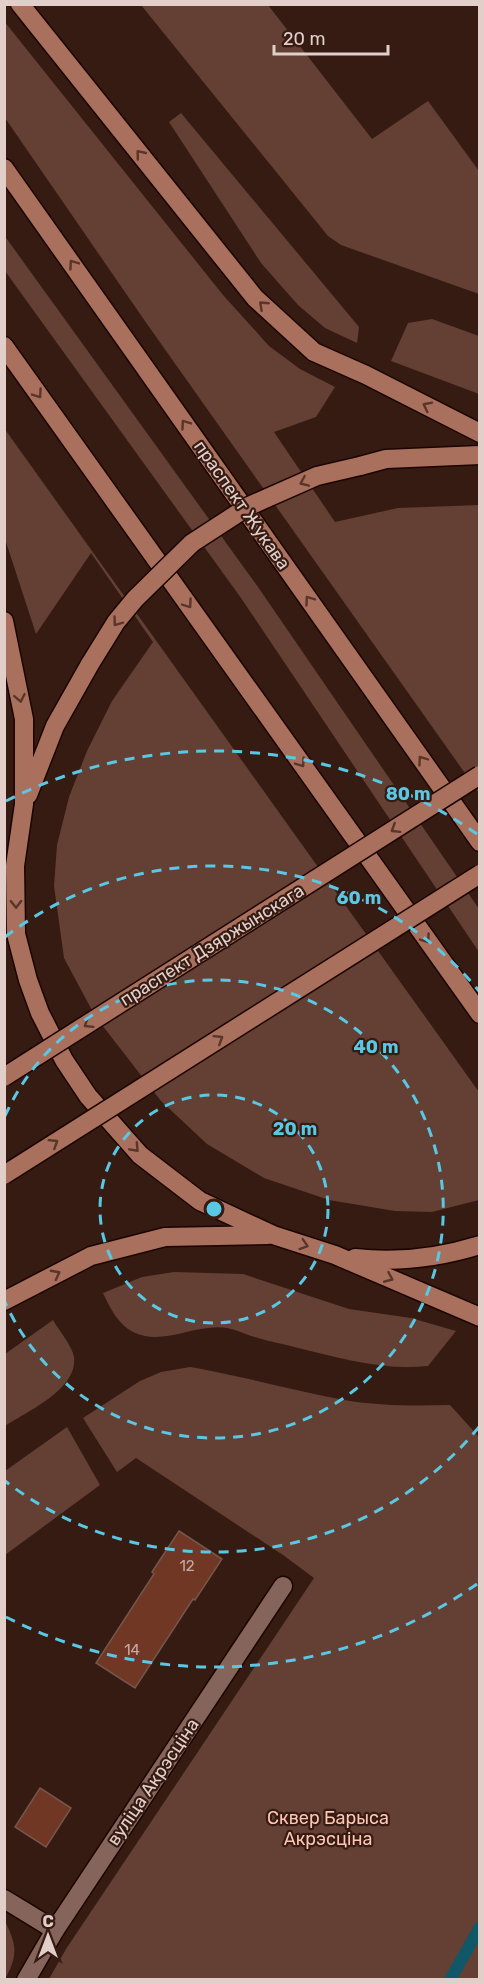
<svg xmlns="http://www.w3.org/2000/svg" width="484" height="1984" font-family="Rubik,sans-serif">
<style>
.green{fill:#633f34}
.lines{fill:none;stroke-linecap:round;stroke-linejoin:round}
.stream{stroke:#105767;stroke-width:12}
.building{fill:#713725;stroke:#75554c;stroke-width:1.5}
.street-casing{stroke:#1c0501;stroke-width:21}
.primary-casing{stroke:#1c0501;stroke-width:21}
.street{stroke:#85655b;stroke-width:18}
.primary{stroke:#aa705e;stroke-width:18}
.primary-bridge-casing{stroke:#1c0501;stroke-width:21;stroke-linecap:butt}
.primary-bridge{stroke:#aa705e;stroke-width:18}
.oneway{stroke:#59352a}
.ring{fill:none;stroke:#59c8e4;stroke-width:3;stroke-dasharray:10 8}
.labels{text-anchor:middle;stroke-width:4.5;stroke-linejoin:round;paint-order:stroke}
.number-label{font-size:15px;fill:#c6a9a0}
.street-label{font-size:18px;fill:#e2cfc9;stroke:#361b13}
.park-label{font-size:18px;fill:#fec5b3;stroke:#361b13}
.centre{fill:#59c8e4;stroke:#361b13;stroke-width:3}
.ring-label{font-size:18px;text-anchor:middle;font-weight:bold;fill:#59c8e4;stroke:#361b13;stroke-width:4.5;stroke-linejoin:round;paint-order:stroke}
</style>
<rect width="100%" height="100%" fill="#361b13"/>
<g class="green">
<path d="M141 5H268L372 139 428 101 479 171V294L341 245 328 236Z"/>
<path d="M4 21 223 295 269 346 300 369 335 387 316 417 274 432 335 522 398 508 479 505V793L147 324 5 118Z"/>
<path d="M181 113 359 327 357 343 325 328 298 305 261 263 169 122Z"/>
<path d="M4 235 258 587 479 909V952L241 598 5 271Z"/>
<path d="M432 319 479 336V394L391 361 408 323Z"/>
<path d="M4 428 479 1092V1200L432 1212 395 1211 329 1200 264 1178 207 1144 161 1101 95 1016 64 958 54 886 57 845 69 797 87 751 112 701 153 642 91 553 36 634 5 539Z"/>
<path d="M174 1272 243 1274 349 1309 411 1318 456 1331 428 1366C384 1371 340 1358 298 1348 284 1344 271 1342 258 1338 247 1335 237 1330 227 1328 196 1323 162 1347 133 1332 118 1324 110 1308 103 1293L142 1277Z"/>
<path d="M53 1320C58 1329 73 1347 74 1357 78 1389 28 1411 5 1426V1354Z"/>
<path d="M190 1367C242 1376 292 1390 344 1400 379 1406 415 1406 450 1405L479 1437V1979H49L66 1949 314 1578 283 1555 136 1458 117 1472 83 1418 140 1381 161 1372Z"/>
<path d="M67 1427 100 1485 5 1555V1471Z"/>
<path d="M5 1921C17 1946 18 1955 5 1979Z"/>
</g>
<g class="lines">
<path class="stream" d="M450 1980 480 1927"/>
</g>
<g class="building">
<path d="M179 1531 222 1559 195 1600 193 1599 135 1688 96 1663 154 1574 152 1572Z"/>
<path d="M40 1788 71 1808 46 1847 15 1827Z"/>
</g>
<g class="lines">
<defs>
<g id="street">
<path d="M4 1899 55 1930"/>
<path d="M26 1980 55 1930 283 1586"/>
</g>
<g id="primary">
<path d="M20 4 255 298 314 352 366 375 480 433"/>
<path d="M4 168 480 842"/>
<path d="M4 346 480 1014"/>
<path d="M360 466 386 459 480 455"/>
<path d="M4 621 24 719V804L15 866 16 934 28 980 40 1013 64 1060 88 1096 140 1155 200 1201 273 1235 335 1255 480 1317"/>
<path d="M28 795 55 726 90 664"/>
<path d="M355 1258C398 1263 438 1258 480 1245"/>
<path d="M4 1301 91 1256 165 1237 268 1235"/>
</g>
</defs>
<use href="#street" class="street-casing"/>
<use href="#primary" class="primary-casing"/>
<use href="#street" class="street"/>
<use href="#primary" class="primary"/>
<defs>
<g id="primary-bridge">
<path d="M90 664 116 622 135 599 192 543 249 506 317 476 360 466"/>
<path d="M4 1077 480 775"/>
<path d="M4 1175 480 874"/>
</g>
</defs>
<use href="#primary-bridge" class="primary-bridge-casing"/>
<use href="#primary-bridge" class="primary-bridge"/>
</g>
<defs><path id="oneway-chevron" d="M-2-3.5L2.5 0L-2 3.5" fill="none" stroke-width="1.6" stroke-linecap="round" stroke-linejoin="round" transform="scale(1.5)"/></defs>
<g class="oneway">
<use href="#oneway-chevron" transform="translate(140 154) rotate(-129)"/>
<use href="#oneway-chevron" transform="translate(73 264) rotate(-125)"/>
<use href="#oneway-chevron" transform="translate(263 305) rotate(-137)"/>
<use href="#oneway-chevron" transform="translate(38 394) rotate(55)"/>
<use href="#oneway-chevron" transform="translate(427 406) rotate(-153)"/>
<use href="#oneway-chevron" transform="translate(185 424) rotate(-125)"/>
<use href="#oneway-chevron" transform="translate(304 482) rotate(157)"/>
<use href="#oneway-chevron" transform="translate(309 600) rotate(-125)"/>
<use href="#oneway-chevron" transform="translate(188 604) rotate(55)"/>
<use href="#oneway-chevron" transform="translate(117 622) rotate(126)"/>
<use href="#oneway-chevron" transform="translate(20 698) rotate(79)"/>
<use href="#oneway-chevron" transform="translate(422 760) rotate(-125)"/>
<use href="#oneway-chevron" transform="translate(301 763) rotate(55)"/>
<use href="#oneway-chevron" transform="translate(395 829) rotate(148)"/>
<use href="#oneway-chevron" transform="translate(16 904) rotate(89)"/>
<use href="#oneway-chevron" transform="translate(426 939) rotate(55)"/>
<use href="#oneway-chevron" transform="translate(88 1024) rotate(148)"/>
<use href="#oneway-chevron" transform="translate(219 1039) rotate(-32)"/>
<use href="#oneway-chevron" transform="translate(54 1143) rotate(-32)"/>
<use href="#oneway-chevron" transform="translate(135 1148) rotate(47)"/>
<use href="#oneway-chevron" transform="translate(304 1245) rotate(18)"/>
<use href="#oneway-chevron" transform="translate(56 1274) rotate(-28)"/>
<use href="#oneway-chevron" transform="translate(389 1278) rotate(23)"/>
</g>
<g class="ring">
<circle cx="214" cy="1209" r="114"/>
<path d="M5 1116A229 229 0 1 1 5 1302"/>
<path d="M479 1427A343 343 0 0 1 5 1481M5 937A343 343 0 0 1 479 991"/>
<path d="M477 1584A458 458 0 0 1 6 1617M6 801A458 458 0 0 1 477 834"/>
</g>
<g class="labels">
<g class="number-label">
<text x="187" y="1571">12</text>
<text x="132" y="1655">14</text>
</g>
<g class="street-label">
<text transform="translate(242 505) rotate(55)" y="6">праспект Жукава</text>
<text transform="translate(212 945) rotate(-32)" y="6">праспект Дзяржынскага</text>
<text transform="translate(153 1782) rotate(-56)" y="6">вуліца Акрэсціна</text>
</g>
<g class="park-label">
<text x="328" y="1824">Сквер Барыса<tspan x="328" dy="21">Акрэсціна</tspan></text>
</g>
</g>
<circle cx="214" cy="1209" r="9" class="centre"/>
<g class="ring-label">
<text x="408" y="800">80 m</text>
<text x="359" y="904">60 m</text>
<text x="376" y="1053">40 m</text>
<text x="295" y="1135">20 m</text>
</g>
<rect width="484" height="1984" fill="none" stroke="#e2cfc9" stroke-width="12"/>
<g transform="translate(48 1936)" stroke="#361b13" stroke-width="4.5" paint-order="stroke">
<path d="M0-4.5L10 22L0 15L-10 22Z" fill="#e2cfc9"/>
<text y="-9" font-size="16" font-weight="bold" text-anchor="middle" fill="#e2cfc9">С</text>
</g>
<path d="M274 45v9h114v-9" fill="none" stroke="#e2cfc9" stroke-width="3"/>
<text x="283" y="45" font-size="18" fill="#e2cfc9" stroke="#361b13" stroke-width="4.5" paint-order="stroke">20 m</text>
</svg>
